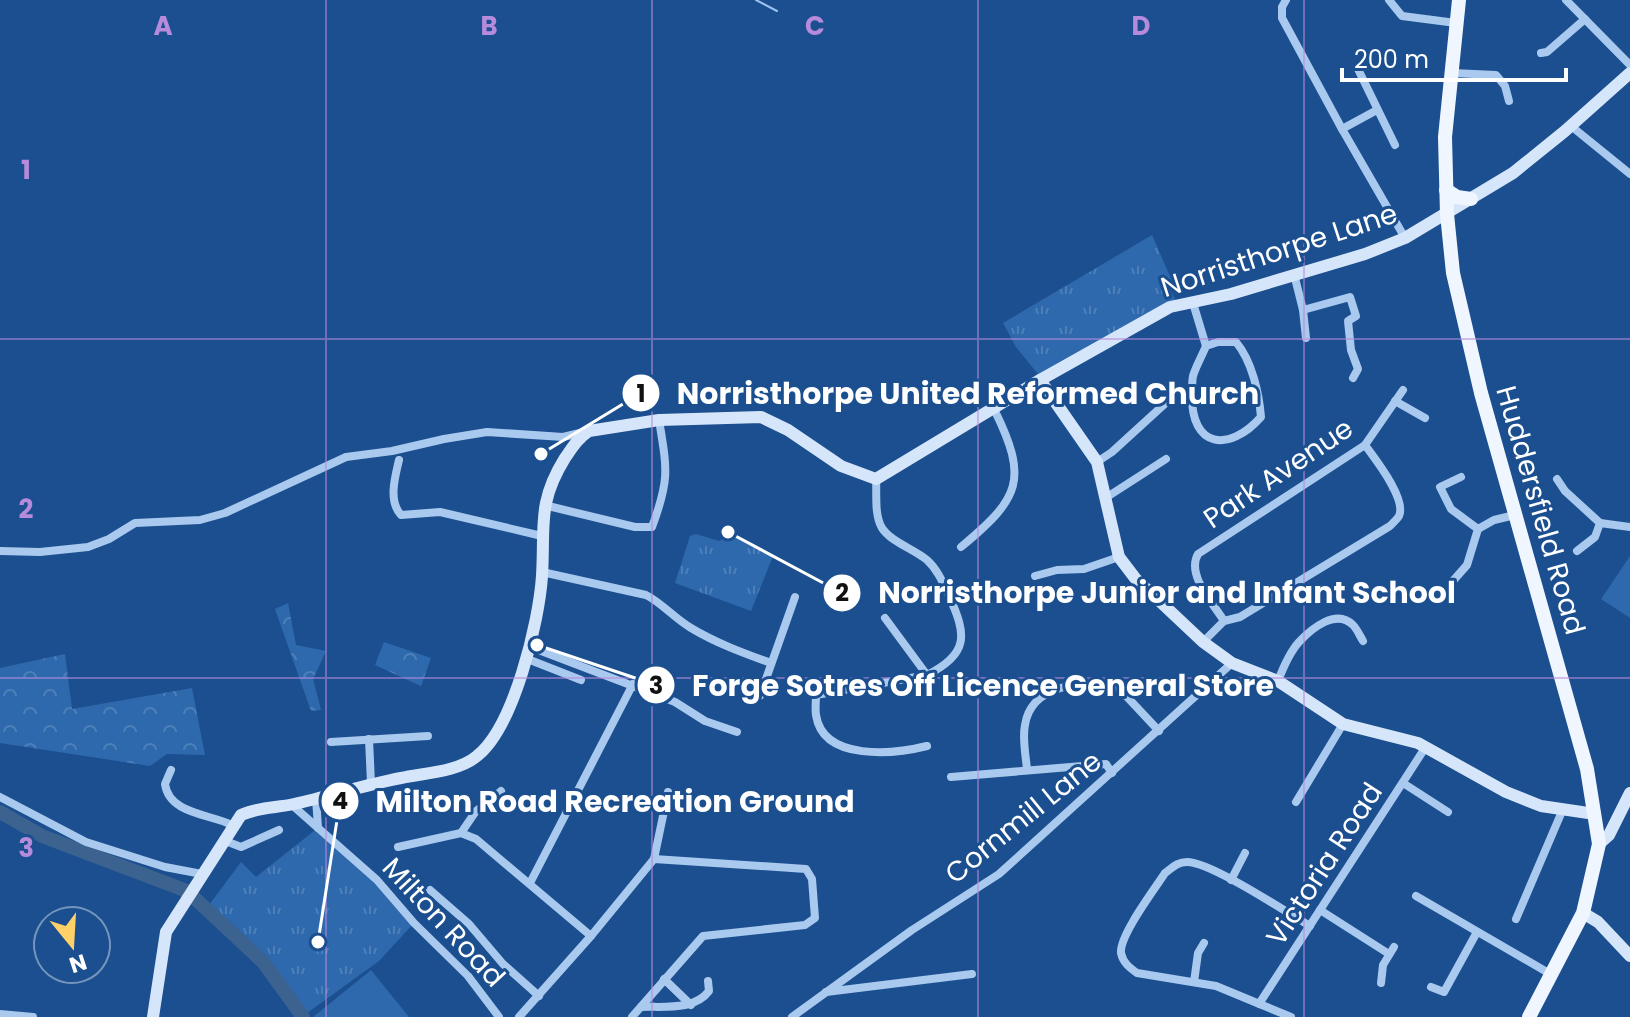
<svg xmlns="http://www.w3.org/2000/svg" width="1630" height="1017" font-family="Poppins,sans-serif">
<style>
.forest{fill:url(#forest-crowns)}
.park{fill:url(#park-tufts)}
.pitch{fill:#2e69ad}
.lines{fill:none;stroke-linecap:round;stroke-linejoin:round}
.stream{stroke:#9cc4f0;stroke-width:2}
.river{stroke:#3c6290;stroke-width:14}
.street{stroke:#a9c9ee;stroke-width:8}
.secondary{stroke:#d6e6fa;stroke-width:12}
.primary{stroke:#f0f6ff;stroke-width:14}
.grid{fill:none;stroke:#b68bdc;stroke-width:2;stroke-opacity:0.55}
.labels{text-anchor:middle;stroke-width:6;stroke-linejoin:round;paint-order:stroke}
.street-label{font-size:28px;fill:#fff;stroke:#1b4f8f}
.grid-label{font-size:26px;text-anchor:middle;font-weight:bold;fill:#b68bdc;stroke:#1b4f8f;stroke-width:6;stroke-linejoin:round;paint-order:stroke}
.leader{fill:none;stroke:#fff;stroke-width:3}
.callout-dot{fill:#fff;stroke:#1b4f8f;stroke-width:3}
.mark-label{font-size:24px;text-anchor:middle;font-weight:bold;fill:#111}
.callout-label{font-size:30px;text-anchor:middle;font-weight:bold;fill:#fff;stroke:#1b4f8f;stroke-width:6;stroke-linejoin:round;paint-order:stroke}
</style>
<defs>
<pattern id="forest-crowns" width="20" height="18" patternUnits="userSpaceOnUse" patternTransform="scale(2)"><rect width="20" height="18" fill="#2e69ad"/><path d="M2 6a3 3 0 1 1 6 0M12 15a3 3 0 1 1 6 0" fill="none" stroke="#4d80b9"/></pattern>
<pattern id="park-tufts" width="24" height="20" patternUnits="userSpaceOnUse" patternTransform="scale(2)"><rect width="24" height="20" fill="#2e69ad"/><path d="M3 7l-1-3M5 7V3M7 7l1-3M15 17l-1-3M17 17v-4M19 17l1-3" fill="none" stroke="#4d80b9"/></pattern>
</defs>
<rect width="100%" height="100%" fill="#1b4f8f"/>
<g class="forest">
<path d="M288 603 296 645 326 651 313 679 321 710 311 711 275 609Z"/>
<path d="M384 642 431 658 421 686 375 665Z"/>
<path d="M65 654 72 709 192 688 205 755 167 754 150 766 0 743V668Z"/>
</g>
<g class="park">
<path d="M1152 235 1172 281 1168 284 1178 306 1042 379 1016 347 1003 323Z"/>
<path d="M696 534 719 541C737 528 755 546 773 556L751 611 675 583 690 536Z"/>
<path d="M314 831 359 863 414 923 379 961 303 1016 209 905 241 862 256 877Z"/>
</g>
<g class="pitch">
<path d="M1630 556V618L1601 599Z"/>
<path d="M371 970 409 1017H313Z"/>
</g>
<g class="lines">
<path class="stream" d="M756 0 777 11"/>
<path class="river" d="M0 812 42 836 187 891 263 962 303 1017"/>
<g class="street">
<path d="M1286 0 1282 7V18L1342 129"/>
<path d="M1389 0 1402 16 1456 23"/>
<path d="M1566 0 1630 65"/>
<path d="M1541 53 1547 52 1585 19"/>
<path d="M1357 67 1395 145"/>
<path d="M1452 73 1496 75 1505 86 1509 101"/>
<path d="M1377 110 1342 129 1405 238"/>
<path d="M1571 126 1630 174"/>
<path d="M1294 274 1303 310 1306 338"/>
<path d="M1193 303 1206 346 1218 342H1236C1252 361 1259 393 1261 417 1229 453 1191 448 1192 395 1192 389 1192 381 1193 376 1196 366 1202 356 1206 346"/>
<path d="M1303 310 1350 297 1356 316 1348 321 1351 350 1358 369 1353 378"/>
<path d="M1395 401 1425 418"/>
<path d="M399 460C395 477 388 501 401 515L440 512 542 536"/>
<path d="M1097 462 1112 452 1169 400"/>
<path d="M1461 477 1440 487 1451 509 1478 529"/>
<path d="M1557 479 1565 491 1600 523 1595 537 1577 551"/>
<path d="M1107 497 1166 459"/>
<path d="M544 505 635 527H652C670 479 667 469 659 420"/>
<path d="M1600 523 1630 527"/>
<path d="M961 547C1020 498 1029 480 994 409"/>
<path d="M0 551 40 552 88 547 109 539 135 523 200 520 225 513 346 457 392 451 444 439 487 432 563 437 584 432"/>
<path d="M542 572 646 595C662 603 674 618 691 628 716 643 743 653 771 663"/>
<path d="M1035 576 1057 570 1084 569 1119 557"/>
<path d="M1452 582 1467 565 1478 529 1494 520 1515 515"/>
<path d="M885 618 927 675"/>
<path d="M1224 621C1213 603 1186 575 1198 554L1365 445 1403 390"/>
<path d="M1203 642 1224 621 1240 617 1390 526C1391 525 1398 518 1399 516 1407 499 1375 459 1365 445"/>
<path d="M528 646 675 702 705 721 737 732"/>
<path d="M525 658 581 680"/>
<path d="M1278 681C1283 668 1289 653 1299 642 1311 629 1336 608 1353 625 1357 629 1360 636 1363 641"/>
<path d="M808 690 816 695 927 675C969 654 967 635 949 596 943 583 938 570 927 560 914 549 891 542 882 528 874 515 877 493 876 479"/>
<path d="M816 695C816 701 815 709 816 715 823 762 895 754 927 746"/>
<path d="M760 696 795 597"/>
<path d="M369 739 371 783"/>
<path d="M331 742 428 736"/>
<path d="M171 770 165 784C169 814 210 814 232 825"/>
<path d="M1027 770C1026 756 1022 739 1025 725 1031 684 1082 682 1114 683L1159 731"/>
<path d="M951 777 1106 764 1112 773"/>
<path d="M1403 783 1448 812"/>
<path d="M0 797 86 842 165 867 202 874"/>
<path d="M316 798 318 828"/>
<path d="M1296 802 1343 724"/>
<path d="M292 805 377 880 414 923 468 976 499 1017"/>
<path d="M461 833 476 811 501 791"/>
<path d="M223 840 241 847 279 830"/>
<path d="M398 847 461 833 476 839 591 936"/>
<path d="M1231 880 1245 853"/>
<path d="M530 883 633 684"/>
<path d="M430 890 469 924 503 964 539 996"/>
<path d="M1416 896 1552 975"/>
<path d="M1320 910 1389 954"/>
<path d="M1516 919 1563 809"/>
<path d="M664 979 691 1005"/>
<path d="M1194 982 1198 953 1204 943"/>
<path d="M1381 983 1383 965 1394 947"/>
<path d="M1431 987 1444 992 1477 932"/>
<path d="M826 992 972 974"/>
<path d="M1259 1004 1425 748"/>
<path d="M641 1007C664 1006 694 1011 709 991L708 981"/>
<path d="M0 1014 33 1017"/>
<path d="M519 1017 591 936 654 859 668 792"/>
<path d="M632 1017 703 936 805 925 815 918 812 879 806 869 654 859"/>
<path d="M792 1017 912 930 999 874 1232 663"/>
<path d="M1291 1017 1216 986 1137 973C1130 968 1123 963 1121 953 1119 936 1154 890 1165 873 1172 868 1177 862 1187 862 1211 862 1286 912 1310 926"/>
</g>
<g class="secondary">
<path d="M1040 380 1097 462 1119 557 1135 578 1203 642 1232 663 1278 681 1343 724 1418 743 1506 792 1541 806 1595 814"/>
<path d="M1599 844 1609 835 1630 793"/>
<path d="M1583 913 1598 922 1630 956"/>
<path d="M153 1017 166 932 241 815C259 807 275 808 294 804 330 796 365 785 401 778 424 773 458 772 477 756 514 727 539 622 542 576 545 526 537 503 565 458 572 448 578 438 589 431L659 420 761 417 788 430 841 466 876 479 1040 380 1170 307 1231 294 1365 254 1405 238 1513 173 1565 131 1630 73"/>
</g>
<g class="primary">
<path d="M1459 0 1445 137 1447 214 1453 273 1481 393 1587 769 1599 844 1583 913 1529 1017"/>
<path d="M1446 190 1457 197 1471 199"/>
</g>
</g>
<path class="grid" d="M326 0V1017M652 0V1017M978 0V1017M1304 0V1017M0 339H1630M0 678H1630"/>
<g class="labels">
<g class="street-label">
<text transform="translate(1279 250) rotate(-18)" y="10">Norristhorpe Lane</text>
<text transform="translate(1278 473) rotate(-34)" y="10">Park Avenue</text>
<text transform="translate(1541 510) rotate(74)" y="10">Huddersfield Road</text>
<text transform="translate(1023 817) rotate(-39)" y="10">Cornmill Lane</text>
<text transform="translate(1324 864) rotate(-57)" y="10">Victoria Road</text>
<text transform="translate(444 922) rotate(47)" y="10">Milton Road</text>
</g>
</g>
<g class="grid-label">
<text x="163" y="35">A</text>
<text x="489" y="35">B</text>
<text x="815" y="35">C</text>
<text x="1141" y="35">D</text>
<text x="26" y="179">1</text>
<text x="26" y="518">2</text>
<text x="26" y="857">3</text>
</g>
<path class="leader" d="M541 454L641 393M728 532L842 593M537 645L656 685M318 942L340 801"/>
<g class="callout-dot">
<circle cx="541" cy="454" r="8"/>
<circle cx="728" cy="532" r="8"/>
<circle cx="537" cy="645" r="8"/>
<circle cx="318" cy="942" r="8"/>
<circle cx="641" cy="393" r="20"/>
<circle cx="842" cy="593" r="20"/>
<circle cx="656" cy="685" r="20"/>
<circle cx="340" cy="801" r="20"/>
</g>
<g class="mark-label">
<text x="641" y="402">1</text>
<text x="842" y="601">2</text>
<text x="656" y="694">3</text>
<text x="340" y="809">4</text>
</g>
<g class="callout-label">
<text x="968" y="404">Norristhorpe United Reformed Church</text>
<text x="1167" y="603">Norristhorpe Junior and Infant School</text>
<text x="983" y="696">Forge Sotres Off Licence General Store</text>
<text x="615" y="812">Milton Road Recreation Ground</text>
</g>
<g transform="translate(72 945) rotate(162)"><circle r="38" fill="#1b4f8f" stroke="#7695bc" stroke-width="2"/>
<path d="M0-6L14 30L0 20L-14 30Z" fill="#ffd166"/>
<text y="-12" font-size="22" font-weight="bold" text-anchor="middle" fill="#ffffff">N</text>
</g>
<path d="M1342 68v12h224v-12" fill="none" stroke="#ffffff" stroke-width="4"/>
<text x="1354" y="68" font-size="24" fill="#ffffff" stroke="#1b4f8f" stroke-width="6" paint-order="stroke">200 m</text>
</svg>
